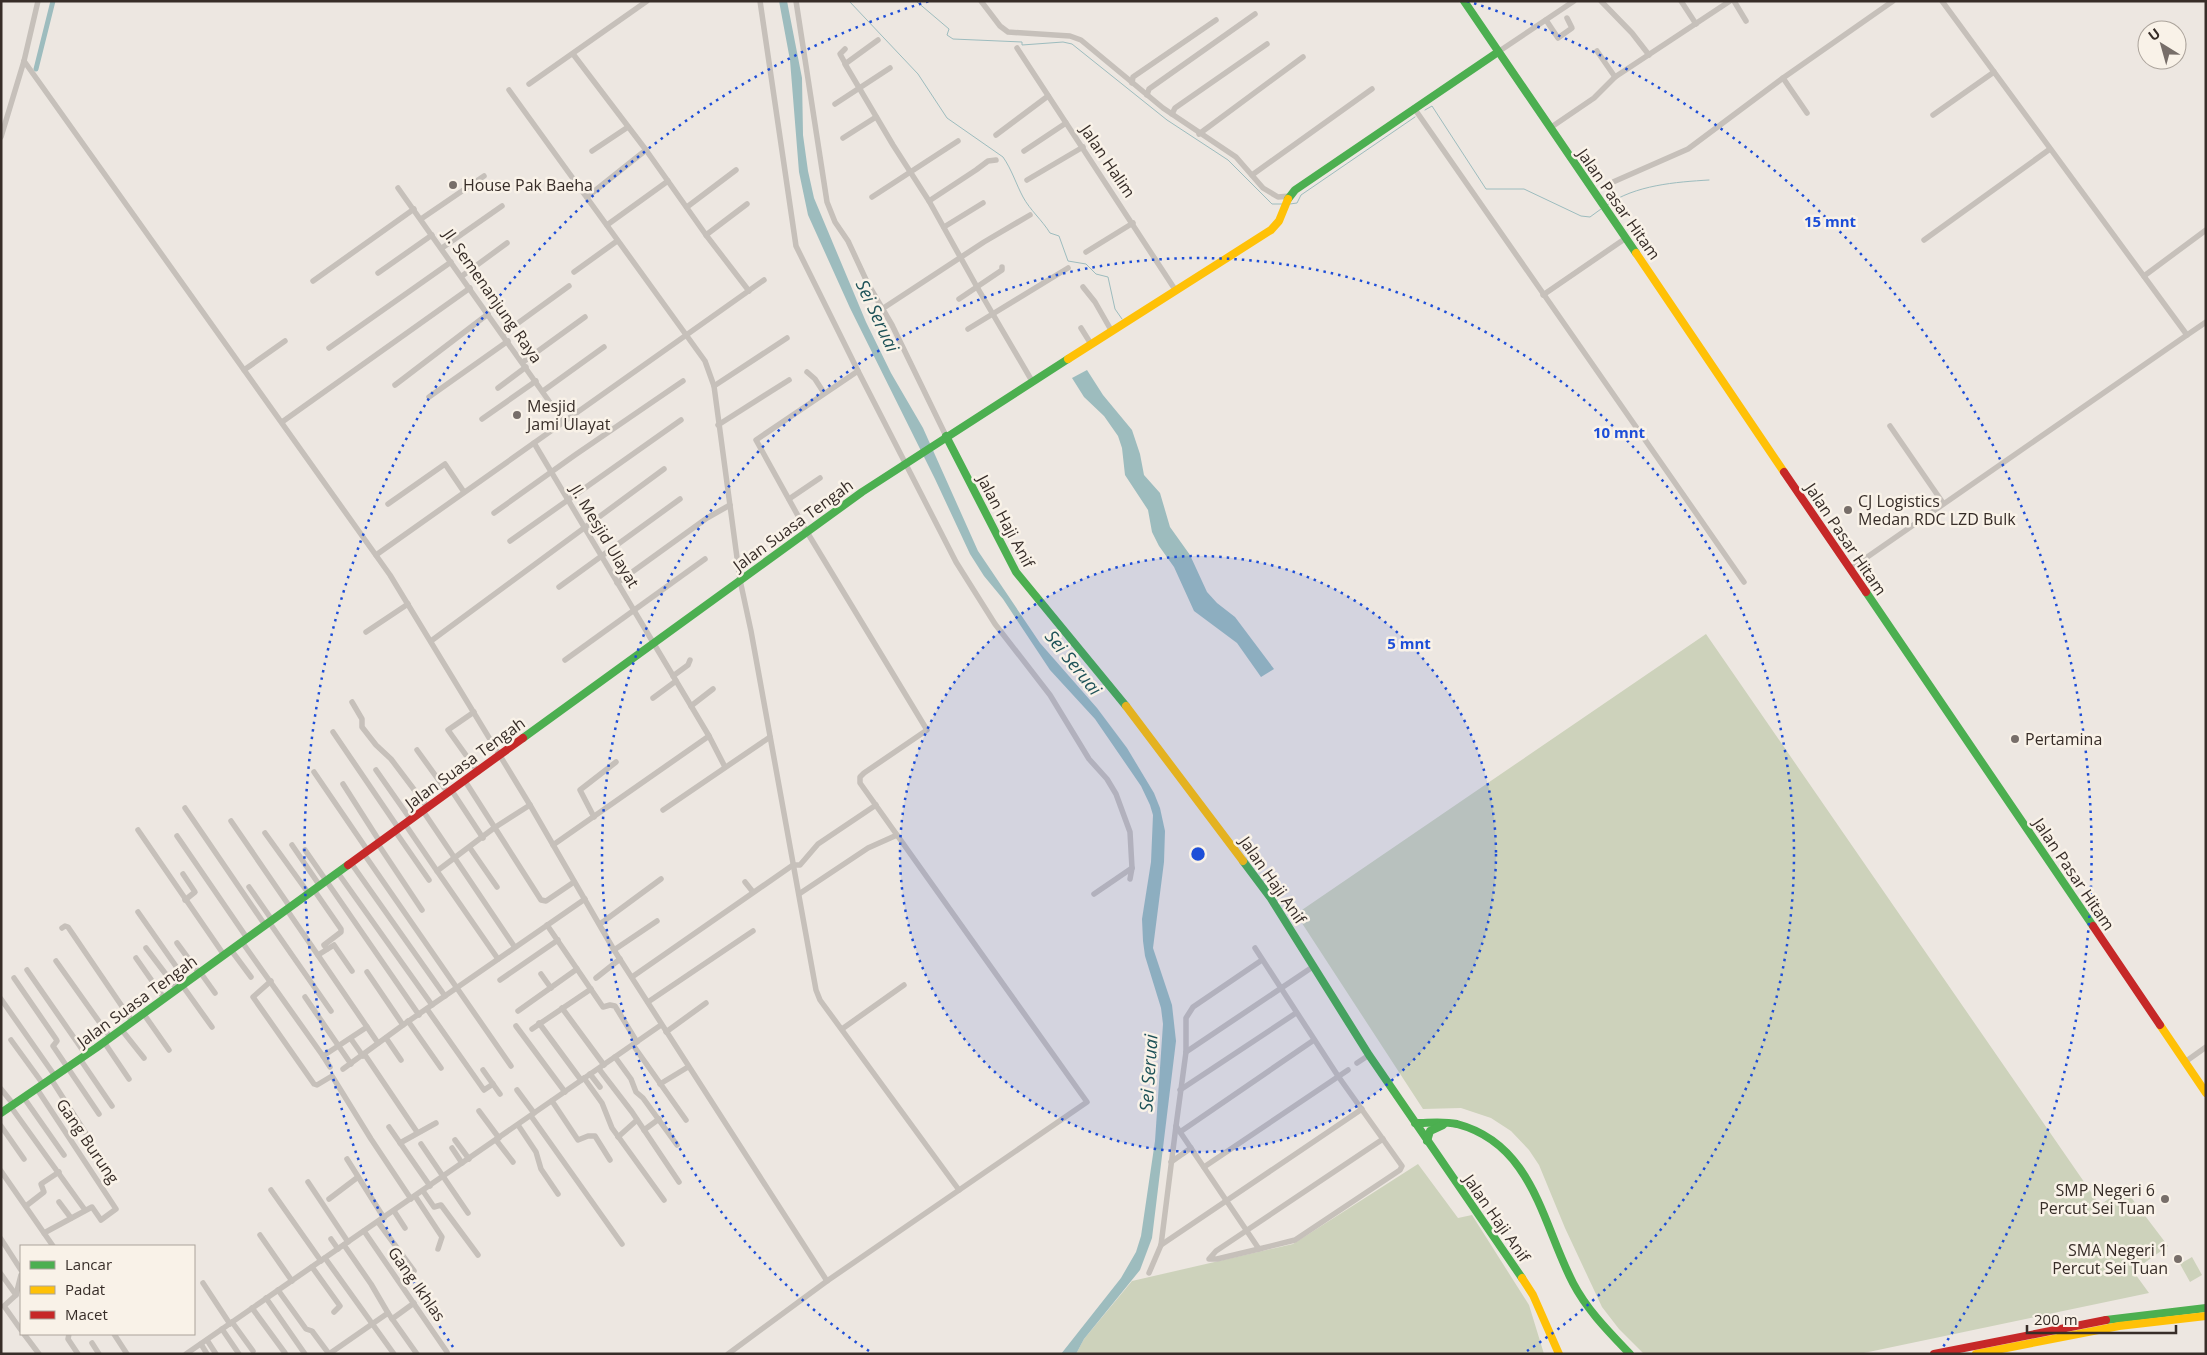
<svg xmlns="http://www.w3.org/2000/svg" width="2207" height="1355" font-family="'Open Sans',sans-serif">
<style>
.green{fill:#cdd2bb}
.water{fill:#9dbcbe}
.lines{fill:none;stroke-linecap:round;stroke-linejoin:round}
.stream{stroke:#9dbcbe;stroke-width:1}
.canal{stroke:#9dbcbe;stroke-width:5}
.street{stroke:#c6c0ba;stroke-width:5.5}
.fast{stroke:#4caf50;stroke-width:8}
.slow{stroke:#ffc107;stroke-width:8}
.jam{stroke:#c62828;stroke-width:8}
.ring{fill:none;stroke:#1d4ed8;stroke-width:2.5;stroke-dasharray:2.5 5}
.poi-dot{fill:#776e69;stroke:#f9f2e8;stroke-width:2}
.labels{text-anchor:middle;stroke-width:5;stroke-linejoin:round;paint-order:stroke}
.street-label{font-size:16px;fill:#372d28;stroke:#f9f2e8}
.poi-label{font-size:16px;fill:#372d28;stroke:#f9f2e8;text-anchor:start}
.water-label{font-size:18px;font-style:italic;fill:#1e5258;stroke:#f9f2e8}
.centre{fill:#1d4ed8;stroke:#f9f2e8;stroke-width:2.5}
.ring-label{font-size:15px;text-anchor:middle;font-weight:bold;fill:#1d4ed8;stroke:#f9f2e8;stroke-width:5;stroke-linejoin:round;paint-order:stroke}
</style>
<rect width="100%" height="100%" fill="#ede7e1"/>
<g class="green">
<path d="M1706 634 2100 1205 2124 1188 2168 1246 2133 1271 2149 1293 1859 1354H1644L1619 1329 1602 1307 1565 1228 1539 1165 1529 1150 1511 1131 1491 1118 1461 1108 1423 1109 1296 914Z"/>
<path d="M1418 1164 1458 1218 1472 1215 1529 1305 1544 1354H1076L1084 1339 1132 1281 1293 1244Z"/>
<path d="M2192 1257 2202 1275 2190 1282 2180 1264Z"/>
</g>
<g class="water">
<path d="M779 1H787L802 78 803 135 808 171 814 198 866 322 891 373 923 428 978 551 1040 643 1097 708 1127 748 1154 793 1160 808 1165 831 1164 862 1153 948 1172 1005 1176 1041 1152 1238 1140 1270 1084 1339 1076 1354H1061L1121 1278 1136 1252 1141 1236 1155 1141 1163 1024 1161 1008 1145 956 1143 941 1142 919 1151 862 1153 815 1150 805 1141 786 1095 719 1050 670 1003 599 984 576 970 554 935 479 850 308 808 215 799 172 790 60Z"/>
<path d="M1087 370 1103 395 1132 430 1140 454 1144 475 1160 493 1170 527 1190 555 1207 592 1217 603 1235 617 1274 669 1261 677 1237 643 1194 611 1174 567 1159 546 1152 532 1148 510 1125 475 1122 448 1118 436 1104 416 1084 397 1072 378Z"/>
</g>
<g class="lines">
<g class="stream">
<path d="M849 1 918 74 947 118 1003 157C1012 170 1016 184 1023 197 1030 210 1042 220 1050 233L1059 236 1068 261 1086 264 1096 274 1108 277 1115 309 1122 319"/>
<path d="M916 1 949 29 947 35 953 39 1022 42V45L1063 42 1072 44 1167 120 1228 160 1272 204H1284"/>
<path d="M1425 110 1432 106 1486 189H1524L1581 216 1590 217 1601 209"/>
<path d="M1290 204 1297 203 1301 195 1415 117"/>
<path d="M1607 205C1635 185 1676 182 1709 180"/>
</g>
<path class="canal" d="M36 69 53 1"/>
<g class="street">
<path d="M760 1 796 246 858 371 956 562 995 624 1050 695 1089 759 1107 779 1116 794 1130 832 1132 868 1130 879"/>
<path d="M796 1 827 202 835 222 848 241 868 284 892 325 946 436"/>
<path d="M981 1 1000 26 1008 32 1070 36 1081 40 1163 108 1236 157 1263 188 1278 197 1290 196"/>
<path d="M1601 1 1632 33 1649 55"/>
<path d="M1681 1 1696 24"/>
<path d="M1734 1 1746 21"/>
<path d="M1546 20 1558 38 1572 28 1567 18"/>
<path d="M878 40 845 64 893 145 929 201 977 287 1032 381"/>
<path d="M1017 48 1176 291"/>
<path d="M845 49 840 54 845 63"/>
<path d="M1597 51 1615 77"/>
<path d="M1498 52 1574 1"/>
<path d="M573 54 646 150 706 235 749 291"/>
<path d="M24 61 390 575 530 805 614 950 827 1281"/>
<path d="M1783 78 1807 113"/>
<path d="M1132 83 1133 77 1216 20"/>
<path d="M529 84 647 1"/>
<path d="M509 90 705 361 714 386 740 580 751 631 816 990 820 1000 959 1190"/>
<path d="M1147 95 1149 89 1255 14"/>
<path d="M835 104 890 68"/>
<path d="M1414 108 1744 582"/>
<path d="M1172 114 1175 108 1267 44"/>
<path d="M1933 115 1994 72"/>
<path d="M1550 128 1594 98 1615 77 1730 1"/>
<path d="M1199 134 1303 57"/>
<path d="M996 135 1048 96"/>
<path d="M1 137 24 61 38 1"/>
<path d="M843 138 876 117"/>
<path d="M592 151 628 127"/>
<path d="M1024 151 1066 123"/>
<path d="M1252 175 1372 89"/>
<path d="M1027 180 1083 147"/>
<path d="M1613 182 1688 149 1783 78 1893 1"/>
<path d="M398 188 563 421"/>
<path d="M587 197 646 150"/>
<path d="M872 197 958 141"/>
<path d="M929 201 976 170 988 161 996 160"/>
<path d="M687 207 736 170"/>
<path d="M421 219 484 176"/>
<path d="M607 225 668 181"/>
<path d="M944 227 983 203"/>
<path d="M706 235 747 204"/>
<path d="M1924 240 2050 149"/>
<path d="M442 248 502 206"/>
<path d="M1086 252 1133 223"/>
<path d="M574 272 617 241"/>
<path d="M378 273 432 235"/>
<path d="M462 276 507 243"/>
<path d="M2144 276 2206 230"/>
<path d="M313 281 414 209"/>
<path d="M1083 287 1095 302 1111 330"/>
<path d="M1543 295 1626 238"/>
<path d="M959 299 1002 270V267"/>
<path d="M882 309 984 242 1030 215"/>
<path d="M1081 328 1091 344"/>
<path d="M968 329 1068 268"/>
<path d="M503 334 569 286"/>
<path d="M2187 335 2206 322"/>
<path d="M329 348 451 262"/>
<path d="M523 362 585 317"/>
<path d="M244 370 285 341"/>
<path d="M807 372 815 379 824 393"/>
<path d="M395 385 488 314"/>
<path d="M714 386 787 338"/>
<path d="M498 388 526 367"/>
<path d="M543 391 604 347"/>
<path d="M429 397 508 341"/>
<path d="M482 419 536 381"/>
<path d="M282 422 470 288"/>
<path d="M718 425 789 380"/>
<path d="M1890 426 1943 503"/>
<path d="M534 443 709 736 725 767"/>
<path d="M789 499 820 478"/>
<path d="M388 504 445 464 464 492"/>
<path d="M494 513 575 455 683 381"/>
<path d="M510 541 681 420"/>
<path d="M376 555 764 280"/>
<path d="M1850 569 2187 335 1942 1"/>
<path d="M617 583 707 518 730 505"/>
<path d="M559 587 680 499"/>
<path d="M366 632 408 604"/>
<path d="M431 641 664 469"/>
<path d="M565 660 705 559"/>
<path d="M673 676 688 665 690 660"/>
<path d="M653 698 676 681"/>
<path d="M352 702 362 719V727L376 745 391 759 428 808"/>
<path d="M691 706 713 689"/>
<path d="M474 712 448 730 478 772"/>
<path d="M333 732 399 829"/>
<path d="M417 750 448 793"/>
<path d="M376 770 411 820"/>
<path d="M314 772 368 851"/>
<path d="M465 781 541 900 546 901 574 882"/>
<path d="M343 784 380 842"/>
<path d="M452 791 483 838"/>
<path d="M185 808 265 925"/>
<path d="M663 810 770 737"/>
<path d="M423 811 514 946"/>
<path d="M594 817 580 790 616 762"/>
<path d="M231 821 290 907"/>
<path d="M405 824 437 871"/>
<path d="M138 830 224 955"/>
<path d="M395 831 429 880"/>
<path d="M265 833 309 894"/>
<path d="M177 836 247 938"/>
<path d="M378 844 422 910"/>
<path d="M292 845 320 886"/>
<path d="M553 845 709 736"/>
<path d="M470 848 497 887"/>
<path d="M305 850 419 1015"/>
<path d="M364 854 511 1066"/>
<path d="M351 863 445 996"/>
<path d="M338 873 432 1005"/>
<path d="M183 874 195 892 185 900"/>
<path d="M745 882 753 892"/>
<path d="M249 887 272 920"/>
<path d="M314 890 341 929V932L324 945 327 949"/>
<path d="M799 894 868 848 897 835"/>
<path d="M1094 894 1132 868"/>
<path d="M287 910 378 1043"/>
<path d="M138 912 187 982"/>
<path d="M269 922 331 1011"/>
<path d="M600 924 661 879"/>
<path d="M547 925 603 1007 610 1005 615 1006 637 1042"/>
<path d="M62 928 65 926 68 927 132 1021"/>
<path d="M242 942 323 1056"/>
<path d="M177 943 199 973"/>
<path d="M146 948 177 989"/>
<path d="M1255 948 1338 1076 1402 1166 1400 1170 1295 1240 1259 1249 1176 1126 1186 1052V1018L1193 1007 1262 960"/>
<path d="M231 950 251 977"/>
<path d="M614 950 657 921"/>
<path d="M318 955 334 945 352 971"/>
<path d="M136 958 164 998"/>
<path d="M498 959 437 871 494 828 530 805"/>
<path d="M56 961 110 1037"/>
<path d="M27 970 86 1055"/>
<path d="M200 972 215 993"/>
<path d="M367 972 403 1025"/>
<path d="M541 974 551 988"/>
<path d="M632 977 793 865H800L818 844 876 805"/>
<path d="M14 978 56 1039 57 1041 53 1046 99 1114"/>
<path d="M596 978 620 959"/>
<path d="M500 980 558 940"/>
<path d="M271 981 253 997 314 1084 317 1085 332 1076 371 1139 411 1199"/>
<path d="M182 985 212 1027"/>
<path d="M305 997 351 1064"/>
<path d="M1 999 55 1076"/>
<path d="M648 1002 753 931"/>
<path d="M562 1008 604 1065"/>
<path d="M427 1009 484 1090 493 1084"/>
<path d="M518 1011 577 969"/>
<path d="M143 1013 169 1050"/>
<path d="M408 1021 441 1068"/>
<path d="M539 1023 581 1080"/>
<path d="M516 1026 565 1092"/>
<path d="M121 1029 144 1058"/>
<path d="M532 1029 591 989"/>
<path d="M842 1029 904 985"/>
<path d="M666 1032 706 1003"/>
<path d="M386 1038 401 1060"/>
<path d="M351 1039 363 1056"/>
<path d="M11 1040 43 1084"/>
<path d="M104 1042 129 1079"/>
<path d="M633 1045 686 1120"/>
<path d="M1186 1052 1314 966"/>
<path d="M365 1055 417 1132"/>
<path d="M615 1057 631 1079 636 1092 643 1098 677 1145"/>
<path d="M80 1059 112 1106"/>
<path d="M2185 1062 2206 1047"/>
<path d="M1357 1063 1369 1055"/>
<path d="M330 1067 323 1056 367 1027"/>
<path d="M343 1069 403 1025 585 899"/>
<path d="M599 1069 632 1112 679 1182"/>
<path d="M483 1070 500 1094"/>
<path d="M590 1074 600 1087"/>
<path d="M584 1078 602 1103 612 1128 664 1200"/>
<path d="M51 1079 92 1143"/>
<path d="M660 1084 688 1067"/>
<path d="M1 1089 14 1105"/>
<path d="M37 1089 116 1209 101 1220 92 1207 44 1233"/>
<path d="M517 1090 534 1113"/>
<path d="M1180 1090 1296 1013"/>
<path d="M24 1098 64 1155"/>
<path d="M552 1101 578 1140 588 1136H595L610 1160"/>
<path d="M11 1107 85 1210"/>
<path d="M479 1111 499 1138"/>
<path d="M531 1116 622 1244"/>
<path d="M518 1125 536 1152 541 1169 558 1194"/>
<path d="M1 1126 24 1159"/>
<path d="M389 1127 430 1186"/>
<path d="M644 1130 659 1119"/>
<path d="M1180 1132 1314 1040"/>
<path d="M618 1137 637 1120"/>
<path d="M455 1140 469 1159"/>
<path d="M496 1140 513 1162"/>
<path d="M400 1143 436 1123"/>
<path d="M421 1144 468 1213"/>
<path d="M452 1148 462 1163"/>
<path d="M347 1159 384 1218"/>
<path d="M1171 1162 1191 1148"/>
<path d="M1204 1167 1348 1070"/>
<path d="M1 1171 53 1246"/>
<path d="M308 1182 348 1242"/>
<path d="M271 1190 321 1261"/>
<path d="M423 1191 434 1207 441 1205 478 1255"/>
<path d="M415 1196 442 1237 438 1249"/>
<path d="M329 1199 358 1177"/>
<path d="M59 1202 71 1218"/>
<path d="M26 1206 44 1192 41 1184 59 1172"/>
<path d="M394 1211 405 1228"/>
<path d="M378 1222 414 1271"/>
<path d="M364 1231 447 1352"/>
<path d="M260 1235 292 1281"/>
<path d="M1 1239 21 1270"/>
<path d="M331 1239 338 1249"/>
<path d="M1161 1245 1362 1109"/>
<path d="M1259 1249 1217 1259H1209L1216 1251 1383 1139"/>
<path d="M325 1258 394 1354"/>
<path d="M312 1267 340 1306 334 1312"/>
<path d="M1149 1273 1161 1245 1176 1126"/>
<path d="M1 1274 16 1295"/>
<path d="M21 1275 16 1295 4 1306 21 1330"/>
<path d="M203 1283 230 1324"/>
<path d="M278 1290 306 1329 312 1331 329 1354"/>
<path d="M266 1298 305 1354"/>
<path d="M252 1308 285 1353"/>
<path d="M388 1313 417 1354"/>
<path d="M392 1319 414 1303"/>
<path d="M232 1322 253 1351"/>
<path d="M222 1329 239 1354"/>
<path d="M24 1334 39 1354"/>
<path d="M69 1334 68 1339 78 1354"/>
<path d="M114 1334 127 1354"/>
<path d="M207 1340 216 1354"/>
<path d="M92 1343 99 1354"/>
<path d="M201 1344 207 1354"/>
<path d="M186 1354 661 1025"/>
<path d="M329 1354 388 1313 371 1284 344 1245"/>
<path d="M728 1354 827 1281 1087 1102 860 783V777L864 773 927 730 807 532 756 440 858 371"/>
</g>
<g class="fast">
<path d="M1464 1 1636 253"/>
<path d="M1288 199 1295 190 1498 52"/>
<path d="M946 436 1016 572 1126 706"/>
<path d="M1866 592 2093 926"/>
<path d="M523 738 862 492 1068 359"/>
<path d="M1243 861 1270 897 1369 1055 1522 1278"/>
<path d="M1 1113 96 1048 348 865"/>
<path d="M1415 1123C1429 1123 1443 1121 1457 1124 1533 1144 1542 1223 1573 1283 1587 1310 1609 1332 1630 1354"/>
<path d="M1427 1141 1430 1131 1443 1125"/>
<path d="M2106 1320 2206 1308"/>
</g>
<g class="slow">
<path d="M1636 253 1784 472"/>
<path d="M1068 359 1271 230 1279 221 1288 199"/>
<path d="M1126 706 1243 861"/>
<path d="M2160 1025 2206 1093"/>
<path d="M1522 1278 1533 1295 1559 1354"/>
<path d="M1976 1354 2119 1326 2206 1316"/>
</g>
<g class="jam">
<path d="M1784 472 1866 592"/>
<path d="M348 865 523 738"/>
<path d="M2093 926 2160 1025"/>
<path d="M1934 1354 2106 1320"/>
</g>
</g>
<circle cx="1198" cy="854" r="298" fill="#1d4ed8" fill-opacity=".12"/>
<g class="ring">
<circle cx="1198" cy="854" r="298"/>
<path d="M869 1351A596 596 0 1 1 1527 1351"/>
<path d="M453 1347A894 894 0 0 1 929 1M1467 1A894 894 0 0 1 1943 1347"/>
</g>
<g class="poi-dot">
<circle cx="453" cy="185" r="5"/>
<circle cx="517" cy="415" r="5"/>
<circle cx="1848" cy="510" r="5"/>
<circle cx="2015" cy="739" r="5"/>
<circle cx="2165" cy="1199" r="5"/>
<circle cx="2178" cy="1259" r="5"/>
</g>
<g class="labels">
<g class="street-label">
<text transform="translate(1108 161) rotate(56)" y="6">Jalan Halim</text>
<text transform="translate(1619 204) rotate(55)" y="6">Jalan Pasar Hitam</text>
<text transform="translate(493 296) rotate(55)" y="6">Jl. Semenanjung Raya</text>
<text transform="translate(1006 521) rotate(62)" y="6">Jalan Haji Anif</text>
<text transform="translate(793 525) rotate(-36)" y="6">Jalan Suasa Tengah</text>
<text transform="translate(605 536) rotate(59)" y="6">Jl. Mesjid Ulayat</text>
<text transform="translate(1846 539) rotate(56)" y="6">Jalan Pasar Hitam</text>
<text transform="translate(465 763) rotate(-36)" y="6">Jalan Suasa Tengah</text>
<text transform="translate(2074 874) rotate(56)" y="6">Jalan Pasar Hitam</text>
<text transform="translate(1273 880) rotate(55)" y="6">Jalan Haji Anif</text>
<text transform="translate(137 1001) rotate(-36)" y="6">Jalan Suasa Tengah</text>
<text transform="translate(88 1141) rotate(56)" y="6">Gang Burung</text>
<text transform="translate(1497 1218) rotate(55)" y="6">Jalan Haji Anif</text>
<text transform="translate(417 1284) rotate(55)" y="6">Gang Ikhlas</text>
</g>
<g class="poi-label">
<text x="463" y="191">House Pak Baeha</text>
<text x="527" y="412">Mesjid<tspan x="527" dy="18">Jami Ulayat</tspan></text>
<text x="1858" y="507">CJ Logistics<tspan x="1858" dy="18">Medan RDC LZD Bulk</tspan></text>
<text x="2025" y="745">Pertamina</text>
<text x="2155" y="1196" text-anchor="end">SMP Negeri 6<tspan x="2155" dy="18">Percut Sei Tuan</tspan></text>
<text x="2168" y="1256" text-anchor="end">SMA Negeri 1<tspan x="2168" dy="18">Percut Sei Tuan</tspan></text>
</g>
<g class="water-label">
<text transform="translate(877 316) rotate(65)" y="6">Sei Seruai</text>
<text transform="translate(1073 663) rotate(51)" y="6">Sei Seruai</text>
<text transform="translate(1149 1073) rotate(-86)" y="6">Sei Seruai</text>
</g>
</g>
<circle cx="1198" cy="854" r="8" class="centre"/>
<g class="ring-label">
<text x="1830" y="227">15 mnt</text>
<text x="1619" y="438">10 mnt</text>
<text x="1409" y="649">5 mnt</text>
</g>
<rect width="2207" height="1355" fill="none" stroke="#372d28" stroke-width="5"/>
<rect x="20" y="1245" width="175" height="90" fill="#f9f2e8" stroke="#aba39b"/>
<rect x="30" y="1261" width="25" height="8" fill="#4caf50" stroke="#aba39b"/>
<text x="65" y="1270" font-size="15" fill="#372d28">Lancar</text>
<rect x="30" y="1286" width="25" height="8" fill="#ffc107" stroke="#aba39b"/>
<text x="65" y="1295" font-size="15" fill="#372d28">Padat</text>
<rect x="30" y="1311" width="25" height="8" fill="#c62828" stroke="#aba39b"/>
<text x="65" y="1320" font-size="15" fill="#372d28">Macet</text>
<g transform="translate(2162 45) rotate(323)"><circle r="24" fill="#f9f2e8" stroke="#aba39b"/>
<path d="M0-4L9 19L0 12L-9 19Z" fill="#776e69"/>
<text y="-8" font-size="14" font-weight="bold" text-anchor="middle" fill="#372d28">U</text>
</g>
<path d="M2027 1325v8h149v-8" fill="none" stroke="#372d28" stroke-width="2.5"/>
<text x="2034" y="1325" font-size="15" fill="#372d28" stroke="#f9f2e8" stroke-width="4" paint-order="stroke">200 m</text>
</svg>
